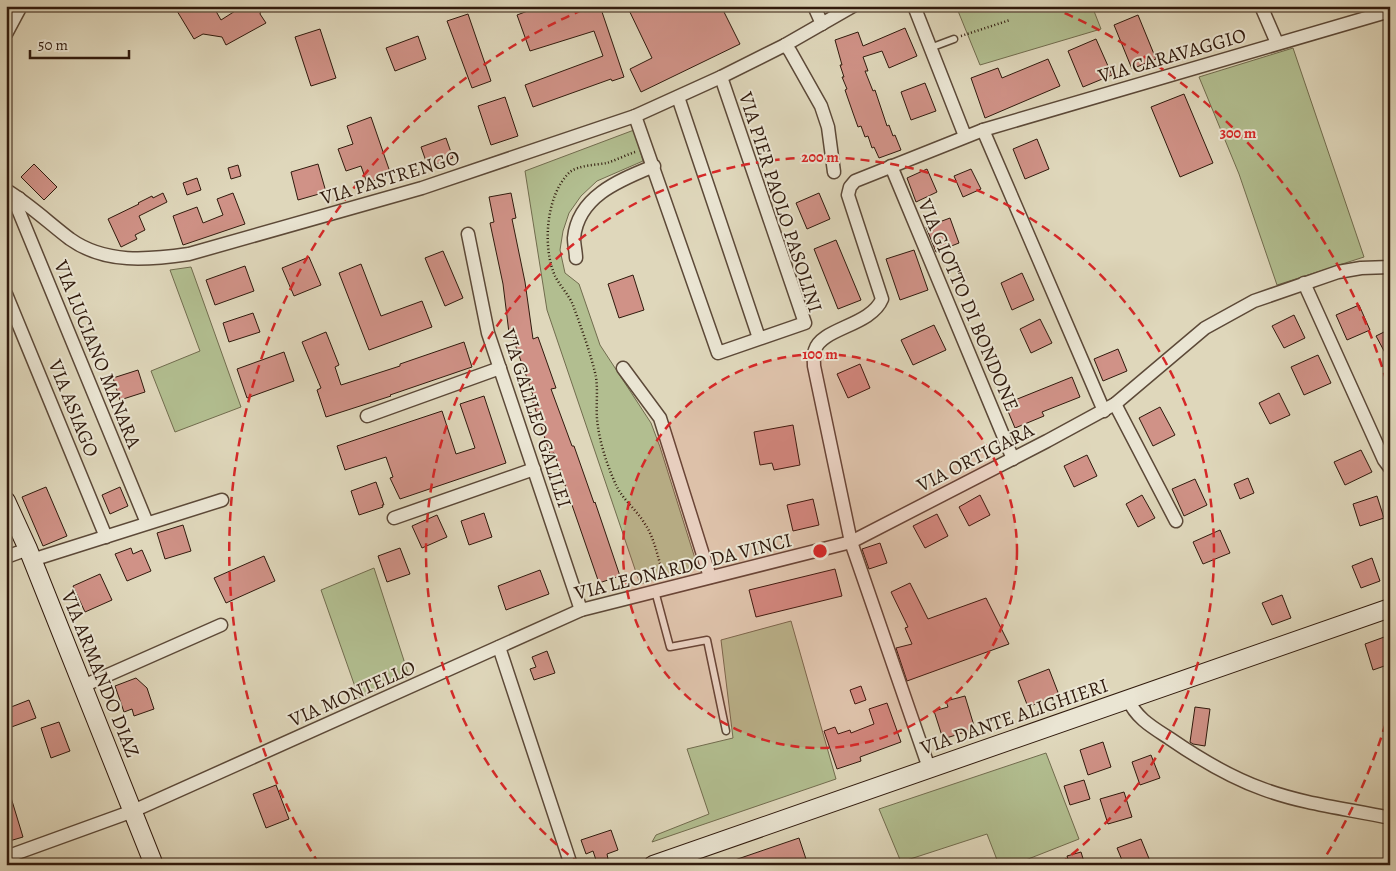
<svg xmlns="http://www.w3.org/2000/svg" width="1396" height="871" font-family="Alegreya,serif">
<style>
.green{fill:#b2be90;stroke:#716c4e}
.building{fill:#d09287;stroke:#301a0d}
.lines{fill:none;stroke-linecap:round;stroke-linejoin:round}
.lane-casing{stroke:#5c4938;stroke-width:9}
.street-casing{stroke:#5c4938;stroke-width:15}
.secondary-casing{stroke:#301a0d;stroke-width:20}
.path{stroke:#301a0d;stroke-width:2.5;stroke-dasharray:1 2.5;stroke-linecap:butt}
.lane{stroke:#eae5d3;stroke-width:6}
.street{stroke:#eae5d3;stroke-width:12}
.secondary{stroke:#eae5d3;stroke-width:18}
.ring{fill:none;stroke:#d62828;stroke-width:2.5;stroke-dasharray:9 6}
.labels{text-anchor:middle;stroke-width:4;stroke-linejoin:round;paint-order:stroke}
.street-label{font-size:20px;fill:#301a0d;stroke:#eae5d3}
.centre{fill:#d62828;stroke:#eae5d3;stroke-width:2.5}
.ring-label{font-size:15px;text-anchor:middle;font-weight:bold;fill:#d62828;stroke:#eae5d3;stroke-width:4;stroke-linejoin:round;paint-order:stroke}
</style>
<rect width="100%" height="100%" fill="#dfd7bb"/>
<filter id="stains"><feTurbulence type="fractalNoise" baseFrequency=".004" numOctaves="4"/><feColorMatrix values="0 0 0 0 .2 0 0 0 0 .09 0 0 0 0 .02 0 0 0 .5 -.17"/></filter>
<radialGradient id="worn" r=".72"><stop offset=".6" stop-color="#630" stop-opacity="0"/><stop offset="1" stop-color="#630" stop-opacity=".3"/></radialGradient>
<g class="green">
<path d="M956 6H1092L1101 29 980 65Z"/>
<path d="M1293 48 1364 257 1277 285 1239 174 1199 77Z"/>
<path d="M634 130 643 161 597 181 581 196 569 213 563 231 560 250 565 273 579 284 600 345 651 423 660 447 698 568 640 584 547 310 525 171Z"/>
<path d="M191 267 241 407 175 432 151 371 200 351 170 270Z"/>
<path d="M374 568 409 676 359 698 321 590Z"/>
<path d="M791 621 836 779 652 842 656 835 709 814 687 749 733 738 721 640Z"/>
<path d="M1046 753 1079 839 1013 865H999L987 834 901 862 879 809Z"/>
</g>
<g class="building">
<path d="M174 6H213L221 20 243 6H262L260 14 266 23 226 45 222 37 203 34 194 39Z"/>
<path d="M541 6H600L624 77 612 81 611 79 533 107 525 85 603 56 594 31 530 51 517 15Z"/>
<path d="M627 6H721L740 44 641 92 630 69 652 58Z"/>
<path d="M468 14 491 81 472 88 447 21Z"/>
<path d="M1138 15 1156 59 1132 69 1114 25Z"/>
<path d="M905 28 917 56 889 68 882 51 863 57 868 71H865L873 91 875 90 887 126 889 125 893 136 895 135 901 150 879 158 874 147 872 148 868 136 865 137 861 126 858 127 853 113 845 90 847 89 842 77H844L840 65H842L835 40 858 32 863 46Z"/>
<path d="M320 29 336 78 311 86 295 37Z"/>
<path d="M418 36 426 59 395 71 386 48Z"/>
<path d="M1096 39 1112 75 1083 87 1068 51Z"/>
<path d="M1048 59 1060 86 985 118 971 78 998 68 1002 78Z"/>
<path d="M925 83 936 111 911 120 901 92Z"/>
<path d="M1184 94 1213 163 1180 177 1151 107Z"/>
<path d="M505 97 518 136 491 145 478 106Z"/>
<path d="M371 117 391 175 367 183 361 166 346 171 338 149 353 144 347 126Z"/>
<path d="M446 138 453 158 428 167 421 147Z"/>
<path d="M1037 139 1049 169 1025 179 1013 149Z"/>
<path d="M34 164 57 187 44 200 21 177Z"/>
<path d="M318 164 326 192 298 200 291 172Z"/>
<path d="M238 165 241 176 231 179 228 168Z"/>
<path d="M927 169 937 192 916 202 907 178Z"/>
<path d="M971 169 981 189 963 197 954 176Z"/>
<path d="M197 178 201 190 187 195 183 183Z"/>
<path d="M163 193 167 202 139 216 145 230 135 235 137 239 121 247 108 219 139 204 138 203 152 196 153 198Z"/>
<path d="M233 193 245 224 183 245 173 216 197 207 203 223 223 215 217 199Z"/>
<path d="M511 193 516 218 512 219 525 282 533 339 538 337 556 388 551 389 572 446H574L594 503 595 502 620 576 599 583 554 453 550 454 531 396 533 395 511 333H509L503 284 490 223 494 222 489 197Z"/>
<path d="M819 193 830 219 807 229 796 203Z"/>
<path d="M950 218 959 243 936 252 926 227Z"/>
<path d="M836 240 861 300 838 309 814 249Z"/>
<path d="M914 250 928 290 900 300 886 259Z"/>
<path d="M443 251 463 298 445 306 425 258Z"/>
<path d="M309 257 321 285 294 296 282 268Z"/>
<path d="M361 264 381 316 422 301 432 327 369 350 339 273Z"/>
<path d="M245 266 254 291 215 305 206 280Z"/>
<path d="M1022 273 1034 300 1012 310 1001 283Z"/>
<path d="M633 275 644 310 619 318 608 284Z"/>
<path d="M1359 305 1370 330 1347 340 1336 315Z"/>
<path d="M253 313 260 332 229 342 223 323Z"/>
<path d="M1294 315 1305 338 1284 348 1272 326Z"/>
<path d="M1040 319 1052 343 1031 353 1020 329Z"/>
<path d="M934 325 946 350 913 365 901 340Z"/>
<path d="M1390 329V362L1376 336Z"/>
<path d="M326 332 339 365 335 367 341 385 400 366V364L464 342 472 367 390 395 391 396 326 417 317 390 321 388 302 342Z"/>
<path d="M1118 349 1127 371 1103 381 1094 359Z"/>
<path d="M284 352 294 381 247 398 237 369Z"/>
<path d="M1318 355 1331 383 1304 395 1291 367Z"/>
<path d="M860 364 870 388 848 398 837 374Z"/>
<path d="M138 370 145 392 120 400 113 378Z"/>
<path d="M1072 377 1080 397 1042 412 1044 416 1015 428 1005 404Z"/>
<path d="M1279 393 1290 415 1270 424 1259 403Z"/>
<path d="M484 396 506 463 400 499 390 478 393 477 386 457 345 470 337 446 442 411 456 454 475 448 460 404Z"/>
<path d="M1160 407 1175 435 1153 446 1139 418Z"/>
<path d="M793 425 800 465 774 470 772 463 760 465 754 432Z"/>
<path d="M1361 450 1372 472 1345 485 1334 462Z"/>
<path d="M1087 455 1097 476 1074 487 1064 466Z"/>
<path d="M1248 478 1254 493 1240 499 1234 484Z"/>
<path d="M1195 479 1207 505 1184 516 1172 489Z"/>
<path d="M376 482 384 505H382L383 507 359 515 351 491Z"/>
<path d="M46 487 67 536 43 546 22 497Z"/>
<path d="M120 487 128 506 110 514 102 495Z"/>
<path d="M980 495 990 515 969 526 959 507Z"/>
<path d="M1142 495 1155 518 1138 527 1126 504Z"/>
<path d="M1377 496 1384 518 1360 526 1353 504Z"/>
<path d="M813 499 819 525 793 531 787 505Z"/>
<path d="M484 513 492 537 469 545 461 521Z"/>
<path d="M937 514 948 536 925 548 913 526Z"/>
<path d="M437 515 447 537 422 548 412 526Z"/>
<path d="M183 525 191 551 165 559 157 533Z"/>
<path d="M1220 530 1230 553 1203 564 1193 542Z"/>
<path d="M880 543 887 563 869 569 862 549Z"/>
<path d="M131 548 133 554 142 550 151 571 127 581 115 554Z"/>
<path d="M400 548 410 574 387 582 378 556Z"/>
<path d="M264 556 275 581 226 603 214 578Z"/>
<path d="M1372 558 1380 581 1361 588 1352 566Z"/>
<path d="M835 569 842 596 756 617 749 590Z"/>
<path d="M540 570 549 594 506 610 498 586Z"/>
<path d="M100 574 112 600 85 612 73 586Z"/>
<path d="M910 583 928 619 986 598 1009 644 907 681 896 648 912 644 905 628 908 627 891 592Z"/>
<path d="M1282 595 1291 618 1272 625 1262 603Z"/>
<path d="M1387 636 1390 646V664L1373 670 1365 644Z"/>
<path d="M547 651 555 673 534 680 530 669 536 667 532 657Z"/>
<path d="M1049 669 1059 695 1028 707 1018 681Z"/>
<path d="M136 678 147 688 154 709 134 716 132 709 124 712 115 686Z"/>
<path d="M861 686 866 700 855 704 850 690Z"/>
<path d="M965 696 975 729 943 739 934 711 948 707 946 701Z"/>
<path d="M29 700 36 718 6 729V709Z"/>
<path d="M887 703 901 742 860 757 861 761 837 769 824 731 835 727 838 734 850 730 851 733 874 724 869 709Z"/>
<path d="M1195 707 1210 709 1205 746 1193 744 1190 742Z"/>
<path d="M59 722 70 751 51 758 41 728Z"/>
<path d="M1103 742 1111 767 1088 775 1080 750Z"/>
<path d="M1151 755 1160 778 1140 785 1132 762Z"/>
<path d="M1084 780 1090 799 1070 805 1064 786Z"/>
<path d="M276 785 289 819 266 828 253 794Z"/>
<path d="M6 791H9L23 837 6 842Z"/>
<path d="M1124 792 1132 817 1108 824 1100 799Z"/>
<path d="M611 830 618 850 607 854 608 859 597 863 593 851 586 854 581 840Z"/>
<path d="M799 838 808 865H726V863Z"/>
<path d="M1141 839 1150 861 1141 865H1124L1117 848Z"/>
<path d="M1081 852 1085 865H1070L1067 856Z"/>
</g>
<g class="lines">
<defs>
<g id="lane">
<path d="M930 48 954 39"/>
<path d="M655 591 670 647 707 640 726 731"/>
</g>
<g id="street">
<path d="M814 6 822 24"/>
<path d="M914 6 965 136"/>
<path d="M1261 6 1277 43"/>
<path d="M6 34 21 6"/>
<path d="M785 45 790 51 821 106 828 127 834 172"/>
<path d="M678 97 759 338"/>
<path d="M635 116 718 353 805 323 721 77"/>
<path d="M983 130 1104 411"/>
<path d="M891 166 1013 459"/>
<path d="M6 190C29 204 49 223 70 239 105 264 148 260 189 254L422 188 635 116 721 77 785 45 853 6"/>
<path d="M19 198 17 207 147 523"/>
<path d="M468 234 488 333 581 610"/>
<path d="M576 258C576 252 574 245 574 238 578 196 620 180 654 166"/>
<path d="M1304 283 1384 460 1390 468"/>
<path d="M6 294 106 537"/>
<path d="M623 368 660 418 710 577"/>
<path d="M1115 404 1176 521"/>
<path d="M367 416 500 368"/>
<path d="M394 518 534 469"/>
<path d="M6 557 28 549"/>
<path d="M32 560 222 500"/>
<path d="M499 647 571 865"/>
<path d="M83 686 221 625"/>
<path d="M1128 699C1136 718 1152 727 1169 738 1198 758 1229 777 1263 789 1303 804 1348 809 1390 818"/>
<path d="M929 768 851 542 814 366C814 361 813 355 815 350 821 328 871 326 882 299L848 195 850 187 855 181 983 130 1390 11"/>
<path d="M6 857 133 811 581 610 851 542 1047 441 1115 404 1205 328 1254 301 1338 272 1361 268 1390 267"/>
</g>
<g id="secondary">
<path d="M6 501 28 549 154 865"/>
<path d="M653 865 1390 608"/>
</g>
</defs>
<use href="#lane" class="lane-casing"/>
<use href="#street" class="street-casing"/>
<use href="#secondary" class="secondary-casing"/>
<g class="path">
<path d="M961 36 1010 20"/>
<path d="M635 152C626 155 616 160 607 163 596 165 579 165 570 172 546 194 542 247 555 276 560 286 569 295 573 305 581 327 591 354 596 377 598 391 596 405 597 419 599 441 607 465 616 485 623 500 636 509 645 524 655 539 658 559 664 577"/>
</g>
<use href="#lane" class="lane"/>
<use href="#street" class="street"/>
<use href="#secondary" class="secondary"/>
</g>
<circle cx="820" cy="551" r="197" fill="#d62828" fill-opacity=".12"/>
<g class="ring">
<circle cx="820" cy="551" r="197"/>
<path d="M580 864A394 394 0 1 1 1060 864"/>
<path d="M1390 709A591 591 0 0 1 1321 864M319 864A591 591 0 0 1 589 7M1051 7A591 591 0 0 1 1390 393"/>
</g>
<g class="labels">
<g class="street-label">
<text transform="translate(1172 55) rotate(-16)" y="7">VIA CARAVAGGIO</text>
<text transform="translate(390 177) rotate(-17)" y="7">VIA PASTRENGO</text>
<text transform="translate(781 202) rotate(72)" y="7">VIA PIER PAOLO PASOLINI</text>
<text transform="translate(969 305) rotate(67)" y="7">VIA GIOTTO DI BONDONE</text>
<text transform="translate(98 354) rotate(68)" y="7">VIA LUCIANO MANARA</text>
<text transform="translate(74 408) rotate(68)" y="7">VIA ASIAGO</text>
<text transform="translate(537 418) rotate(72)" y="7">VIA GALILEO GALILEI</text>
<text transform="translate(975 457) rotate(-27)" y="7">VIA ORTIGARA</text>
<text transform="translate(683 566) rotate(-14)" y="7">VIA LEONARDO DA VINCI</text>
<text transform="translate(101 674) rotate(68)" y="7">VIA ARMANDO DIAZ</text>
<text transform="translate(352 693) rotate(-24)" y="7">VIA MONTELLO</text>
<text transform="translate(1014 716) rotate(-19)" y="7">VIA DANTE ALIGHIERI</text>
</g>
</g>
<circle cx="820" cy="551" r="8" class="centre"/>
<g class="ring-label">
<text x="1238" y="138">300 m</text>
<text x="820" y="162">200 m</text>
<text x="820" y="359">100 m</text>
</g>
<rect width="1396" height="871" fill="none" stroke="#dfd7bb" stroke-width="25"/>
<rect x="8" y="8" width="1381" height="856" fill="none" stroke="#301a0d" stroke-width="2.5"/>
<rect x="12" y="12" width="1371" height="846" fill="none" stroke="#301a0d"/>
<path d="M30 50v8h99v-8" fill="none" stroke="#301a0d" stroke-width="2.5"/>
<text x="38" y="50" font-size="15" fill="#301a0d" stroke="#eae5d3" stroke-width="4" paint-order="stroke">50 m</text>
<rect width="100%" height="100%" filter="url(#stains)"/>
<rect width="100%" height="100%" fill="url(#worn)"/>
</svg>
